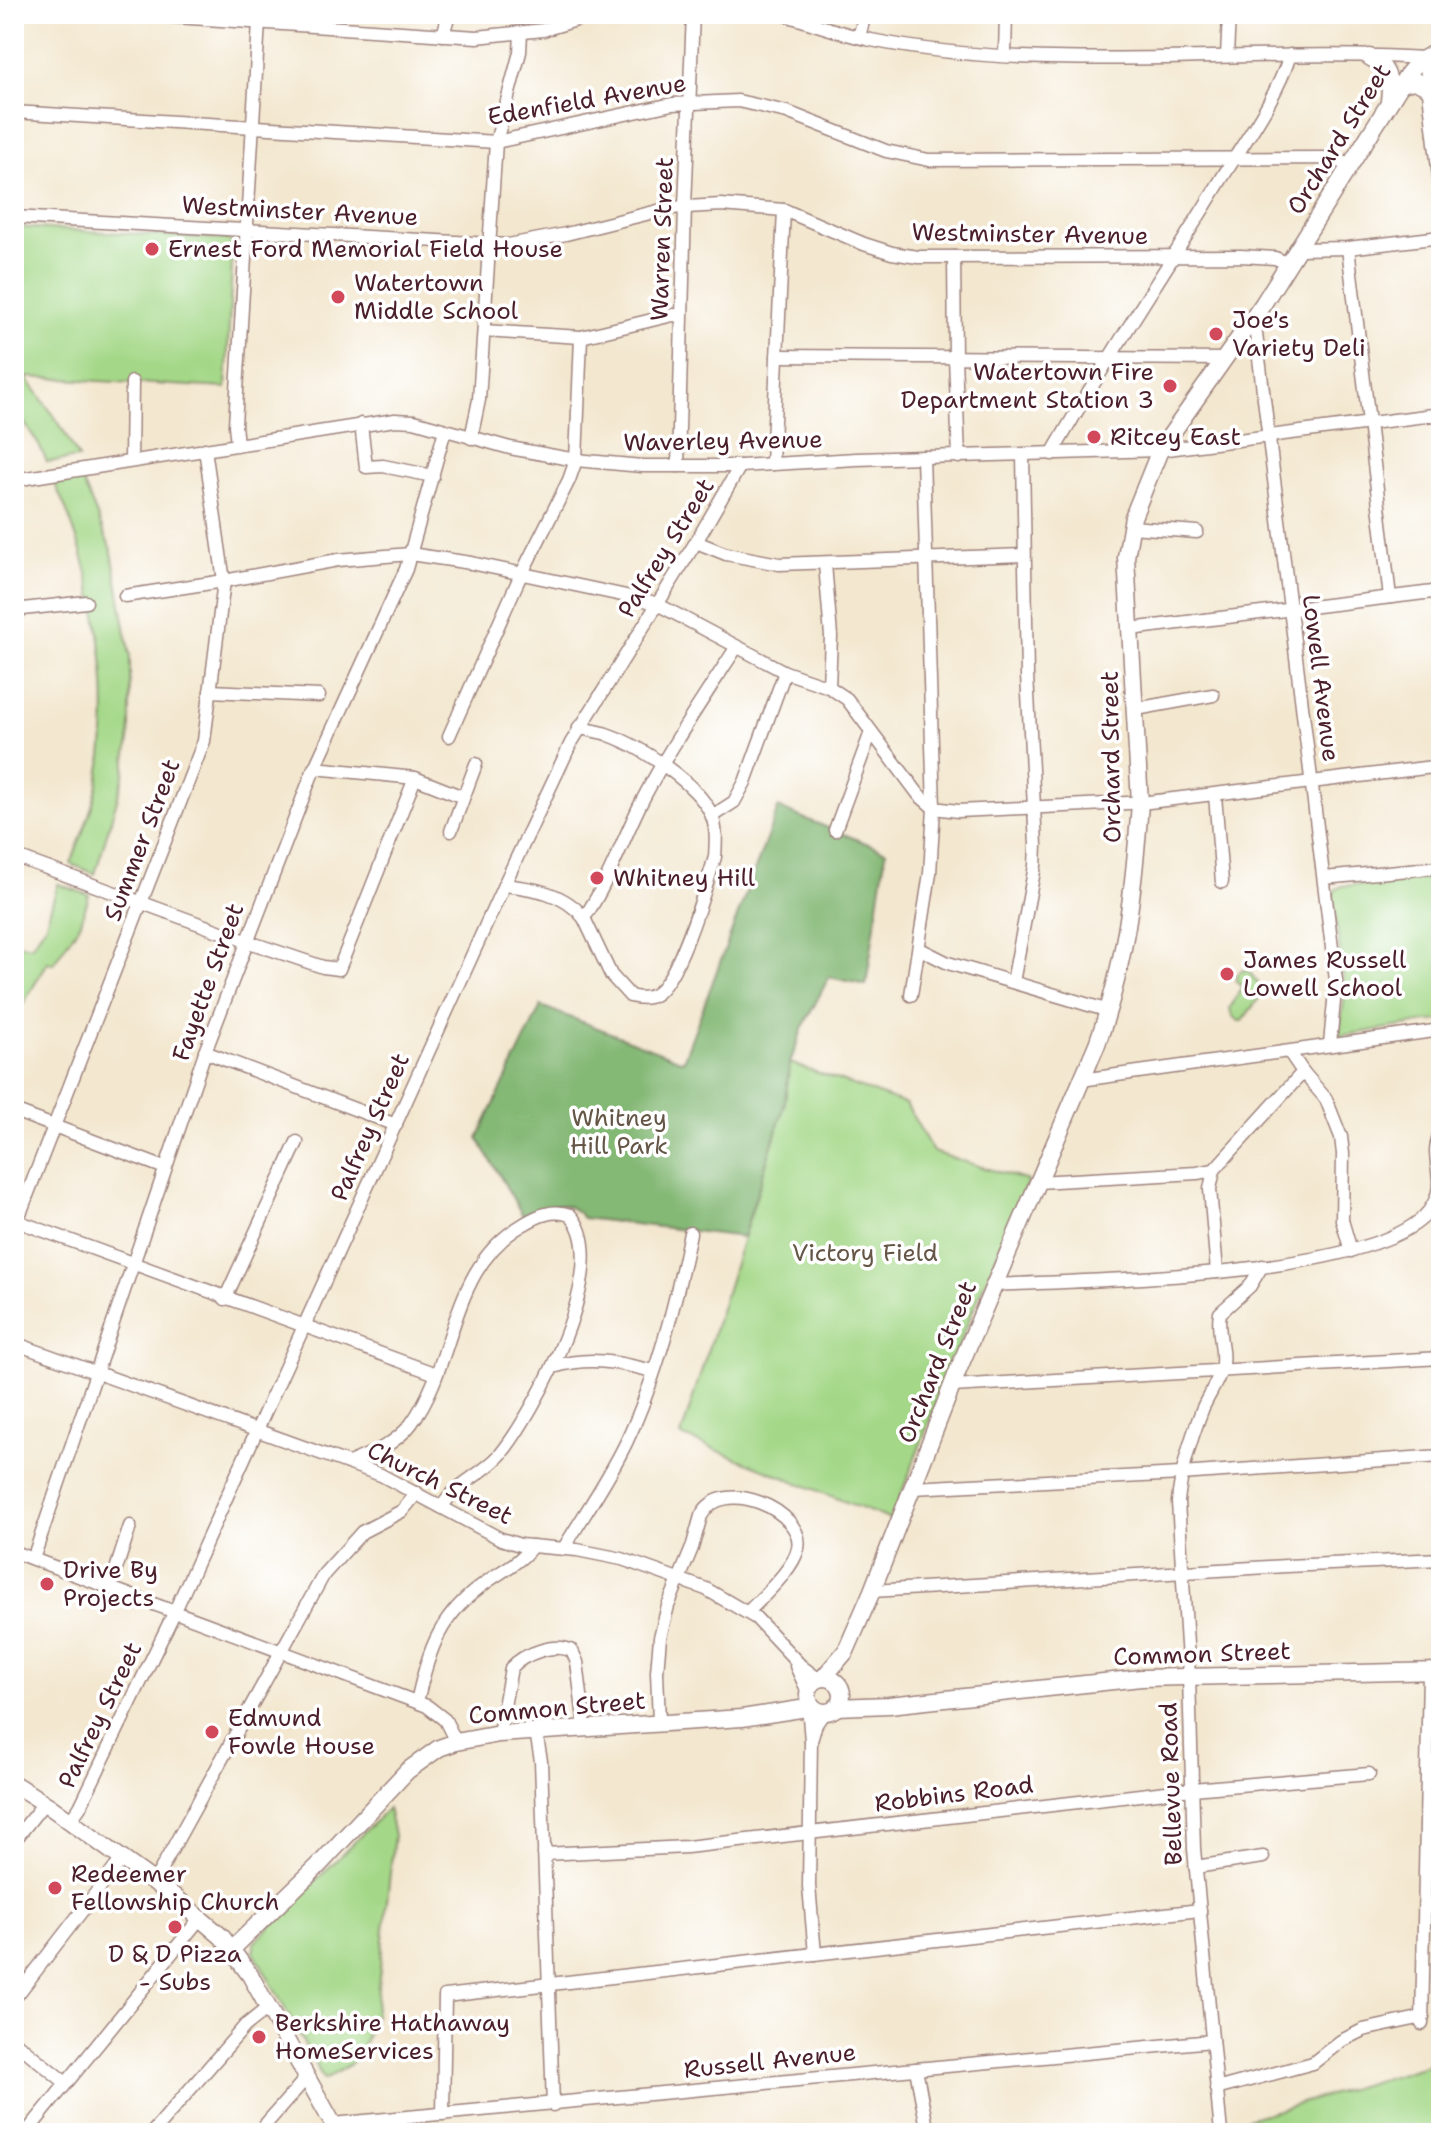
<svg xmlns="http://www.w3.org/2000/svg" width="1455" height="2147" font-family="'Shantell Sans',sans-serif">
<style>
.green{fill:#a4d888;stroke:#777c5a;stroke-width:2}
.forest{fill:#83b874;stroke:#666c50;stroke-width:2}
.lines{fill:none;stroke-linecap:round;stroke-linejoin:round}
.minor-casing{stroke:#9e837d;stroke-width:15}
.major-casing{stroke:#9e837d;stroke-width:19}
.minor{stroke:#fff;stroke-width:12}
.major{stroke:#fff;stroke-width:16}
.poi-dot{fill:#d1495b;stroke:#fff;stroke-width:3}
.labels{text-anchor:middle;stroke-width:7;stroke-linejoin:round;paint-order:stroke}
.street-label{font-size:24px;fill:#4a1f2b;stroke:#fff}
.poi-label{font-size:24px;fill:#4a1f2b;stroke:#fff;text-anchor:start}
.park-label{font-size:24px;fill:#655647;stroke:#fff}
</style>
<rect width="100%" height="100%" fill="#fff"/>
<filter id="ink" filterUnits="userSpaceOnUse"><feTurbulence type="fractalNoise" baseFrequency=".0125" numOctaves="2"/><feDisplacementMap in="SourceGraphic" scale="16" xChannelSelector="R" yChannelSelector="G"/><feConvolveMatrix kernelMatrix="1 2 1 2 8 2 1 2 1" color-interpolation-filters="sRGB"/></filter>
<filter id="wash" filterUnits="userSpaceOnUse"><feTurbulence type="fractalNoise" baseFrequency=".006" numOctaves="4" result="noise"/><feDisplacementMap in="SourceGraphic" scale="32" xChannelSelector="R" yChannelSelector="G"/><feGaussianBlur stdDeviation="1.8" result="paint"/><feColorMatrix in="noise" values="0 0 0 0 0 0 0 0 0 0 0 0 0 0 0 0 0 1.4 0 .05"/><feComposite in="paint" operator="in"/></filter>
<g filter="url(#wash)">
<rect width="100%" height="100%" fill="#f3e7cf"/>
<g class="green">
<path d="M14 227 226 239 233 243 226 388 26 377 59 423 79 458 47 462 38 443 14 408Z"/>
<path d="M82 480 112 552 130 656V733L124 776 95 874 71 864C80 838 93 810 98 783 116 689 96 570 55 484Z"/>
<path d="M1441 877V1020L1339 1036 1345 993 1333 897 1335 890 1342 886Z"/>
<path d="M58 884 89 895 81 922 53 964 48 962 14 1019V943L31 946 45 926Z"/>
<path d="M1248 970 1261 987 1262 994 1242 1021H1239L1232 1016 1230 1008 1243 987 1236 981V975L1240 971Z"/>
<path d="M790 1063 906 1104 933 1152 1028 1181 972 1313 891 1520 681 1436 784 1107Z"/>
<path d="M388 1808 394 1835 375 2015 357 2060 324 2080 254 1952V1943Z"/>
<path d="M1435 1948H1441V2133H1232L1231 2124 1429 2065Z"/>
</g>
<path class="forest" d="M778 808 886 851 866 985 829 977 803 1027 790 1063 784 1107 743 1237 583 1218C565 1196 545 1205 523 1216L478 1138 541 1006 683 1061Z"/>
</g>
<g filter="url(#ink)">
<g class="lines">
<defs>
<g id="minor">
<path d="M131 14 477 37 543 30 596 14"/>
<path d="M783 14C812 23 841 34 871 40 1054 77 1254 45 1441 59"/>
<path d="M443 35 449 14"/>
<path d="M859 37 865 14"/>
<path d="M1005 55 1006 14"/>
<path d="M1227 56 1229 14"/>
<path d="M1425 58 1441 194"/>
<path d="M14 112 496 142 672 104 738 101 787 112 886 151 929 160 1324 158 1350 164"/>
<path d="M14 217 508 245 566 234 670 208 721 205 784 210 864 244 892 253 918 257 1241 256 1275 258 1289 264"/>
<path d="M1348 248 1390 597"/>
<path d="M1299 249 1348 248 1441 237"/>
<path d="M954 257 955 358 959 457"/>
<path d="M1254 318 1336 980 1330 1044"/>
<path d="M484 331 581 337 673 315 681 316"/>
<path d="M777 356 1226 359"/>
<path d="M361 424 366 467 383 466 433 476"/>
<path d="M471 438 479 400 496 142 520 52 521 33"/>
<path d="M237 444 235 425 259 22"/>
<path d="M1052 454C1105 360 1166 271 1222 178 1246 139 1276 99 1290 55"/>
<path d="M131 461 132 382"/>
<path d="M772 464 784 210"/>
<path d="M678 466 685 206 693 14"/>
<path d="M14 480 395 420 414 421 510 448 576 460 642 466H740L856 459 1160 450 1441 414"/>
<path d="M1131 527 1197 532"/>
<path d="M696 542 726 554 779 564 1024 555"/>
<path d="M825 564 831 636 829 687 847 699 919 795 934 808 958 811 1149 802 1441 766"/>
<path d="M125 596 224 581 338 560 410 554 471 563 645 600 657 604 785 672 829 687"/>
<path d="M14 610 86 602"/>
<path d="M1130 629 1441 591"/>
<path d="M210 691 319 696"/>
<path d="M1136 709 1213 695"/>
<path d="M449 736 518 581 569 480 576 460 581 337"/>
<path d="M315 768 415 778 463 797"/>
<path d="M1215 795 1222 882"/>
<path d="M712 816 734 802 745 782 785 672"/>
<path d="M835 830 871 732"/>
<path d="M451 831 476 764"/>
<path d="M14 856 246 941 323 967 339 969 415 778"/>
<path d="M1324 878 1441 867"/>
<path d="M504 885C533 888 565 893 584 918L611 975 630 996C638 998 647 999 654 995 679 981 706 886 715 857 716 842 717 827 711 814 698 784 640 746 609 735 600 731 589 731 579 727"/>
<path d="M584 918C608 883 621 844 639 807 667 751 703 699 736 648"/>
<path d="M920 949 948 963 1109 1011"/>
<path d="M1013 982 1035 866 1036 845 1027 675 1023 456"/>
<path d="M911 995 930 873 934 808 923 457"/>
<path d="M205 1052 396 1125"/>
<path d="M1303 1072 1326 1099 1341 1137 1343 1154 1342 1220 1351 1251"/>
<path d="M1081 1080 1441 1030"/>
<path d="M14 1111 165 1168"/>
<path d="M1214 1170 1210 1189 1217 1272"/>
<path d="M1038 1182 1197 1173 1214 1170 1303 1072 1290 1053"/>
<path d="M17 1221 436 1374"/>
<path d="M14 1229 204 741 224 581 205 449"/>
<path d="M994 1285C1080 1280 1378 1278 1429 1211 1445 1189 1437 1175 1436 1152 1436 1144 1439 1136 1441 1128"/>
<path d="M225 1299 297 1142"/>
<path d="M14 1343 381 1475 501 1539 520 1545 577 1550 622 1559 706 1589 756 1618 801 1666 818 1679"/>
<path d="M553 1367C589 1356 617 1362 653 1371"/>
<path d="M952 1386 1441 1358"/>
<path d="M349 1463C371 1454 396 1444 411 1424 458 1360 448 1267 524 1224 539 1215 553 1209 570 1215 616 1262 534 1414 500 1455 487 1469 472 1477 457 1489 451 1494 446 1501 441 1507"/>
<path d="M913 1488 1181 1474 1441 1456"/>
<path d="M564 1548C585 1513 608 1480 626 1443 656 1380 676 1302 690 1233"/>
<path d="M14 1552 427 1706 445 1720 456 1742"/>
<path d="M33 1559 205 1052 312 774 406 569 445 430"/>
<path d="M110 1588 130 1526"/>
<path d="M872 1591 1286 1566 1441 1559"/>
<path d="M796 1666 808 1692"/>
<path d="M417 1702C429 1648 440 1614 488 1581 503 1570 521 1562 532 1546"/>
<path d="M813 1707 809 1717 811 1741 816 1724 825 1711"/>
<path d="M659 1722 657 1672 660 1637 668 1606 692 1548 701 1516C722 1474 806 1512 798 1548 794 1569 762 1597 748 1612"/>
<path d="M536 1732 541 1761 553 2105"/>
<path d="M499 1734 511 1668C523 1654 555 1642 572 1651L577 1662 585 1728"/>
<path d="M811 1741 809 1886 815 1954"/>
<path d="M70 1821 80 1807 174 1613 504 885 571 743 696 542 740 466"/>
<path d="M14 1841 44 1803"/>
<path d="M544 1854 687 1847 1192 1789 1369 1774"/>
<path d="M1195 1867 1263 1857"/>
<path d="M154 1882 324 1574 362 1532 402 1511 417 1493"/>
<path d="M14 1999 122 1859"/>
<path d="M1422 2024 1429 1672"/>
<path d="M14 2041 66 2083"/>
<path d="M916 2069 928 2133"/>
<path d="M1216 2089 1313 2063 1341 2041 1363 2030 1423 2017"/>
<path d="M443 2114 445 1996 1200 1910"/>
<path d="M333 2124 1212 2041"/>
<path d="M26 2133 201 1917"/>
<path d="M152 2133 245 2026 269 2007"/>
<path d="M258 2133 307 2077"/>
<path d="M1221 2133 1194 1849 1189 1676 1178 1502C1181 1470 1190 1441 1202 1410 1207 1397 1217 1384 1221 1370 1226 1351 1216 1332 1220 1313L1250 1286 1262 1266"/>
</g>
<g id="major">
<path d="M1369 57C1388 66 1392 81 1389 101"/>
<path d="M1401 84 1415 81 1429 88"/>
<path d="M823 1678 846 1651 872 1591 959 1368 1097 1044C1126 965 1134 886 1140 803L1126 557 1133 517 1160 450 1263 304 1407 75 1417 63 1441 49"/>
<circle cx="825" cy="1695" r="17"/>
<path d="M836 1707 889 1705 1141 1678 1441 1671"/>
<path d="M14 1784 49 1806 175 1897 222 1937 250 1975 338 2133"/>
<path d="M232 1949 318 1866 407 1771 439 1748 456 1742 499 1734 742 1718 813 1707"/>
</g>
</defs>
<use href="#minor" class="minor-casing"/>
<use href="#major" class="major-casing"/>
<use href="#minor" class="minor"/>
<use href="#major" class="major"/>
</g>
</g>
<g class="poi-dot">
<circle cx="152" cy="249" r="8"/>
<circle cx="338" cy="297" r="8"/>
<circle cx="1216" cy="334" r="8"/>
<circle cx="1170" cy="386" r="8"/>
<circle cx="1094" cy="437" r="8"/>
<circle cx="597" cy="878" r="8"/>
<circle cx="1227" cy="974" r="8"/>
<circle cx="47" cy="1584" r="8"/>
<circle cx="212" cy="1732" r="8"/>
<circle cx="55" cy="1888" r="8"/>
<circle cx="175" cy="1927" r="8"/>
<circle cx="259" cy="2037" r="8"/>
</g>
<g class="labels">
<g class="street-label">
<text transform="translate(587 100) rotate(-10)" y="8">Edenfield Avenue</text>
<text transform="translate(1339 139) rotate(-58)" y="8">Orchard Street</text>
<text transform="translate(300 211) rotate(3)" y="8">Westminster Avenue</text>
<text transform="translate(1030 234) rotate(1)" y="8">Westminster Avenue</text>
<text transform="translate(662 239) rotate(-88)" y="8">Warren Street</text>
<text transform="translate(723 441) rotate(-1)" y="8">Waverley Avenue</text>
<text transform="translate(666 548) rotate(-58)" y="8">Palfrey Street</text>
<text transform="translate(1321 678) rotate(83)" y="8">Lowell Avenue</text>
<text transform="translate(1111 757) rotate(-91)" y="8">Orchard Street</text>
<text transform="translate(142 840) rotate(-69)" y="8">Summer Street</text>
<text transform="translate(208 982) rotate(-70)" y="8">Fayette Street</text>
<text transform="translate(370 1127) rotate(-66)" y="8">Palfrey Street</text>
<text transform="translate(937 1362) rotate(-68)" y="8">Orchard Street</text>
<text transform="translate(440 1483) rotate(26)" y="8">Church Street</text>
<text transform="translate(1202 1654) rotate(-2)" y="8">Common Street</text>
<text transform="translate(557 1708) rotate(-5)" y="8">Common Street</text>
<text transform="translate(100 1715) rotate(-64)" y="8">Palfrey Street</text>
<text transform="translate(1171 1784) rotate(-92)" y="8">Bellevue Road</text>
<text transform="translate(954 1794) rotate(-7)" y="8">Robbins Road</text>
<text transform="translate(770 2061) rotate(-6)" y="8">Russell Avenue</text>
</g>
<g class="poi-label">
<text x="168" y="257">Ernest Ford Memorial Field House</text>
<text x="354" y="291">Watertown<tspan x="354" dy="28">Middle School</tspan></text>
<text x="1232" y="328">Joe's<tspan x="1232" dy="28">Variety Deli</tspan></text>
<text x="1154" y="380" text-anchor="end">Watertown Fire<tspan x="1154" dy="28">Department Station 3</tspan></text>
<text x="1110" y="445">Ritcey East</text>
<text x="613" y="886">Whitney Hill</text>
<text x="1243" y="968">James Russell<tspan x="1243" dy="28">Lowell School</tspan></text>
<text x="63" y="1578">Drive By<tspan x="63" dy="28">Projects</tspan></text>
<text x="228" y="1726">Edmund<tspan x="228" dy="28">Fowle House</tspan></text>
<text x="71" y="1882">Redeemer<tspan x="71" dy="28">Fellowship Church</tspan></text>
<text x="175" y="1962" text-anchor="middle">D &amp; D Pizza<tspan x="175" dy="28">- Subs</tspan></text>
<text x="275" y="2031">Berkshire Hathaway<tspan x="275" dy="28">HomeServices</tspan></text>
</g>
<g class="park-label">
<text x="619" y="1126">Whitney<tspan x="619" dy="28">Hill Park</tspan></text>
<text x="865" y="1261">Victory Field</text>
</g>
</g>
<rect width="1455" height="2147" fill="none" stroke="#fff" stroke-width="48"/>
</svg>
